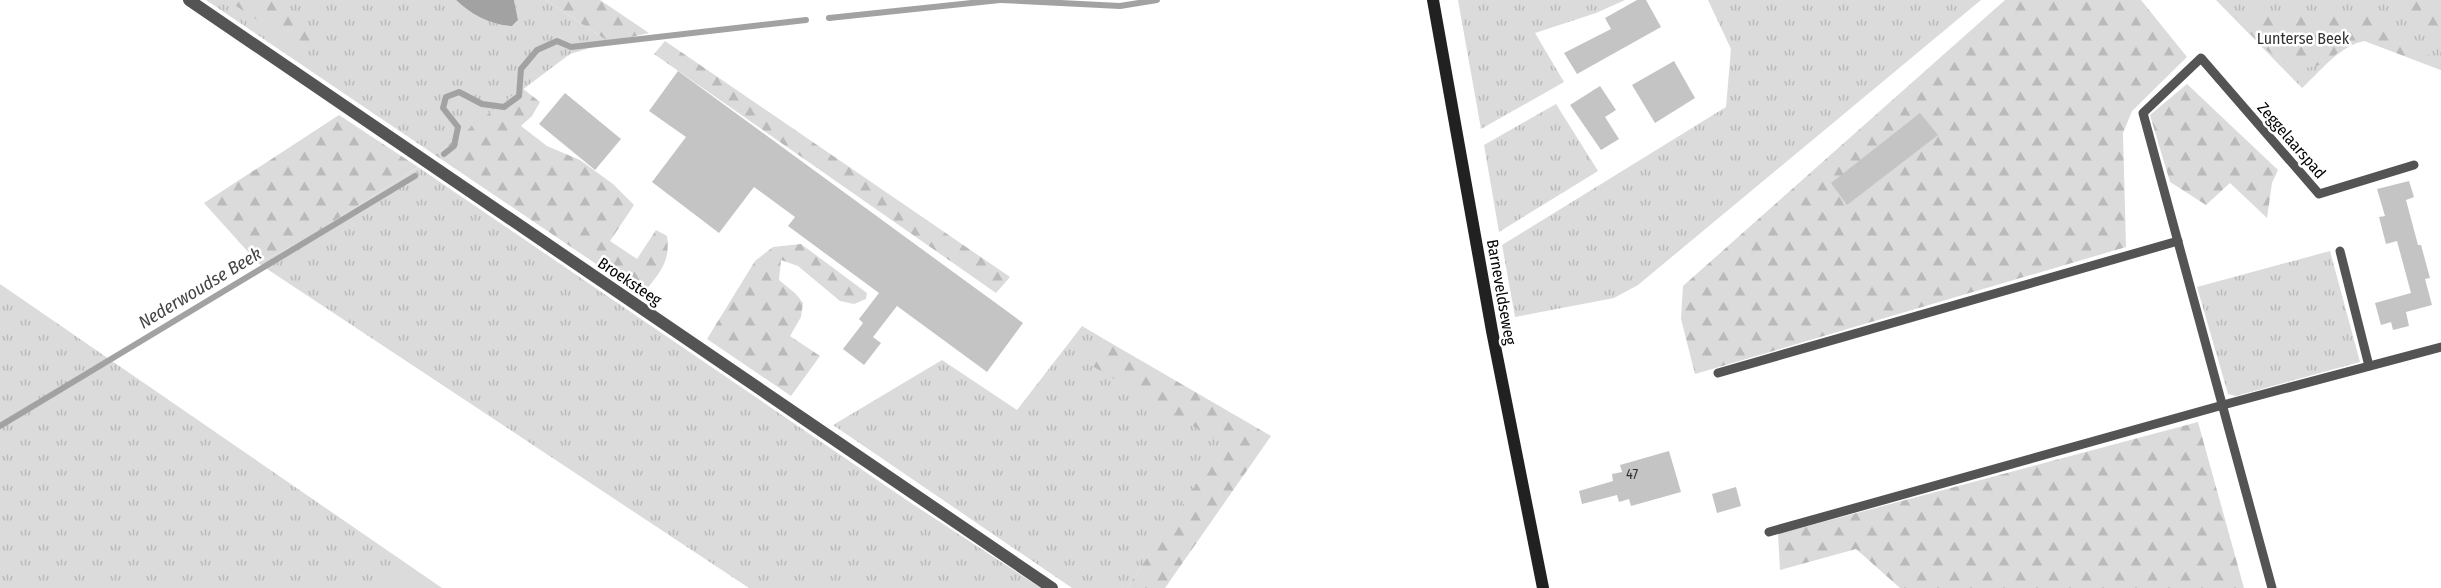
<svg xmlns="http://www.w3.org/2000/svg" width="2441" height="588" font-family="'Fira Sans Condensed',sans-serif">
<style>
.grass{fill:url(#grass-tufts)}
.forest{fill:url(#forest-firs)}
.garden{fill:#dbdbdb}
.water{fill:#a2a2a2}
.lines{fill:none;stroke-linecap:round;stroke-linejoin:round}
.stream{stroke:#a2a2a2;stroke-width:6}
.building{fill:#c4c4c4}
.service{stroke:#545454;stroke-width:9}
.minor{stroke:#545454;stroke-width:12}
.secondary{stroke:#212121;stroke-width:12}
.labels{text-anchor:middle;stroke-width:5;stroke-linejoin:round;paint-order:stroke}
.number-label{font-size:14px;fill:#313131}
.park-label{font-size:16px;fill:#323232;stroke:#fff}
.street-label{font-size:16px;fill:#000;stroke:#fff}
.water-label{font-size:18px;font-style:italic;fill:#434343;stroke:#fff}
</style>
<defs>
<pattern id="grass-tufts" width="24" height="20" patternUnits="userSpaceOnUse" patternTransform="scale(1.5)"><rect width="24" height="20" fill="#dbdbdb"/><path d="M3 7l-1-3M5 7V3M7 7l1-3M15 17l-1-3M17 17v-4M19 17l1-3" fill="none" stroke="#bababa"/></pattern>
<pattern id="forest-firs" width="22" height="20" patternUnits="userSpaceOnUse" patternTransform="scale(1.5)"><rect width="22" height="20" fill="#dbdbdb"/><path d="M5 1l3.5 6h-7zM16 11l3.5 6h-7z" fill="#bababa"/></pattern>
</defs>
<rect width="100%" height="100%" fill="#fff"/>
<g class="grass">
<path d="M206 0H456C472 15 490 25 512 26L518 20 514 0H546L609 42 570 54 435 155Z"/>
<path d="M1458 0H1625L1596 13 1535 33 1564 82 1481 129Z"/>
<path d="M1708 0H1981L1638 285 1614 298 1515 317 1502 245 1726 107 1731 49Z"/>
<path d="M2216 0H2441V70L2365 41C2340 45 2320 72 2302 88Z"/>
<path d="M1556 104 1598 171 1499 232 1484 145Z"/>
<path d="M418 167 911 503 1041 588H749L258 263 306 239Z"/>
<path d="M2330 251 2360 362 2236 396 2228 394 2197 287Z"/>
<path d="M0 284 442 588H0Z"/>
<path d="M1082 326 1104 339 1090 364 1224 444 1127 588H1072L833 425 942 360 1017 410Z"/>
</g>
<g class="forest">
<path d="M227 0H277L285 11 308 29 311 50H303Z"/>
<path d="M546 0H600L649 33 609 42Z"/>
<path d="M2005 0H2141L2187 57 2132 111 2123 133 2126 247 1695 374 1681 319 1683 286Z"/>
<path d="M2388 0H2441V38L2402 6Z"/>
<path d="M2261 8 2282 15H2369L2391 24 2441 65V70L2362 40C2341 43 2343 51 2327 61 2288 84 2260 42 2235 17L2252 14Z"/>
<path d="M665 41 1010 277 996 293 654 54Z"/>
<path d="M2187 84 2278 170 2272 183 2267 218 2230 183 2206 205 2170 182 2150 115Z"/>
<path d="M522 88 540 102 532 116 521 126 547 146 580 160 613 184 634 205 610 241 637 259 656 230 667 236C671 264 658 274 642 295L435 155Z"/>
<path d="M339 115 418 167 306 239 258 263 204 203Z"/>
<path d="M801 244 867 293 866 299 854 304 840 301 798 266 781 260 779 280 796 294 803 303 801 317 790 336 820 356 791 396 707 339 755 261 773 247Z"/>
<path d="M1104 339 1271 436 1165 588H1127L1223 444 1089 364Z"/>
<path d="M2198 422 2244 588H1900L1856 549 1780 570 1778 534Z"/>
</g>
<path class="garden" d="M396 561 441 588H380Z"/>
<path class="water" d="M456 0H514L518 20 512 26C490 25 472 15 456 0Z"/>
<g class="lines">
<g class="stream">
<path d="M1001 0 1120 6 1157 0"/>
<path d="M829 18 1000 0"/>
<path d="M444 154 454 146 458 127 443 108 446 97 459 92 482 104 504 107 519 96 521 69 537 50 557 41 571 47 806 20"/>
<path d="M0 426 415 176"/>
</g>
</g>
<g class="building">
<path d="M1637 0H1646L1661 27 1577 74 1564 53 1611 29 1605 18Z"/>
<path d="M1674 61 1695 98 1655 123 1632 85Z"/>
<path d="M678 71 1023 323 987 372 897 306 873 337 881 343 864 365 843 349 863 323 859 319 879 293 788 226 795 217 754 187 719 233 652 182 686 137 649 111Z"/>
<path d="M1600 86 1616 110 1605 117 1619 139 1601 150 1570 105Z"/>
<path d="M565 93 621 139 595 170 539 124Z"/>
<path d="M1920 113 1938 135 1847 205 1831 183Z"/>
<path d="M2409 181 2414 197 2406 200 2418 245H2421L2430 278 2425 279 2432 305 2406 312 2409 326 2393 330 2391 322 2381 325 2375 303 2411 293 2397 241 2386 244 2379 217 2385 216 2377 189Z"/>
<path d="M1669 451 1681 492 1631 506 1629 499 1619 502 1617 495 1582 504 1579 491 1613 481 1612 474 1622 472 1620 465Z"/>
<path d="M1736 487 1741 506 1717 513 1712 494Z"/>
</g>
<g class="lines">
<g class="service">
<path d="M2340 251 2369 366"/>
<path d="M1718 373 2178 241"/>
<path d="M1769 532 2223 405 2441 347"/>
<path d="M2272 588 2143 113 2201 58 2319 194 2414 165"/>
</g>
<path class="minor" d="M189 0 1052 588"/>
<path class="secondary" d="M1433 0 1492 331 1543 588"/>
</g>
<g class="labels">
<g class="number-label">
<text x="1632" y="479">47</text>
</g>
<g class="park-label">
<text x="2303" y="44">Lunterse Beek</text>
</g>
<g class="street-label">
<text transform="translate(2292 140) rotate(49)" y="6">Zeggelaarspad</text>
<text transform="translate(630 281) rotate(34)" y="6">Broeksteeg</text>
<text transform="translate(1502 292) rotate(80)" y="6">Barneveldseweg</text>
</g>
<g class="water-label">
<text transform="translate(200 288) rotate(-31)" y="6">Nederwoudse Beek</text>
</g>
</g>
</svg>
